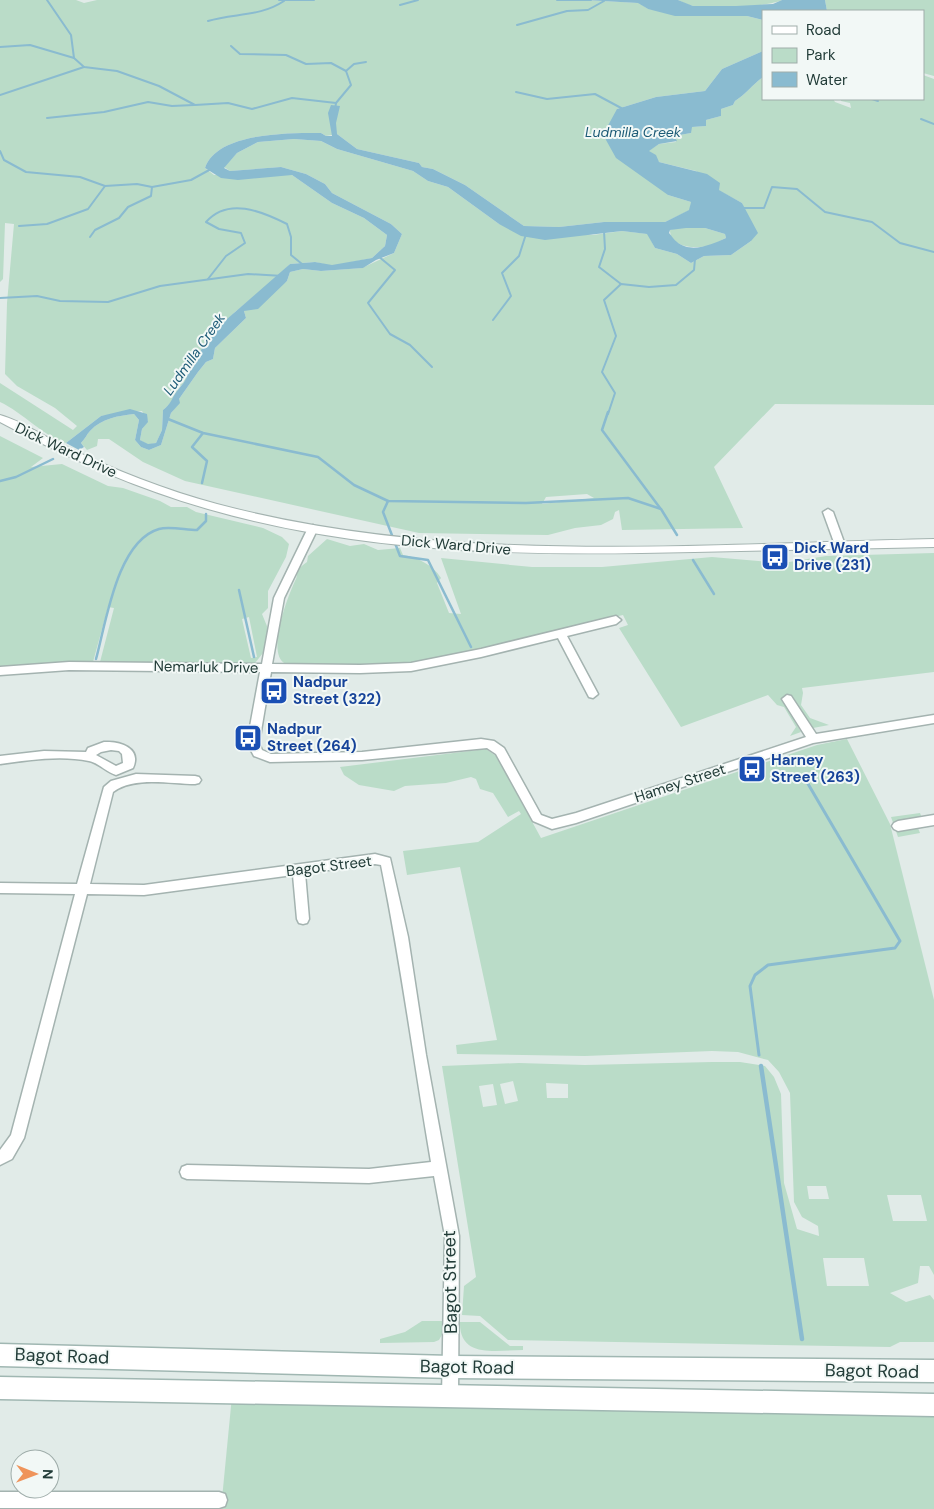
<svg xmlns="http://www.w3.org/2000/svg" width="934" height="1509" font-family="'DM Sans',sans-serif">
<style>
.green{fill:#badcc8;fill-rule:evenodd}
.water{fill:#8abbd0;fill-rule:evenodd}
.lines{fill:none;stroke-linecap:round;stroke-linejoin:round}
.stream-far3{stroke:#8abbd0;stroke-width:2}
.stream-far2{stroke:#8abbd0;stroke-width:2.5}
.stream-far1{stroke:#8abbd0;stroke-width:3}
.stream{stroke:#8abbd0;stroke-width:4.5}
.minor-casing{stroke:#a4b3b0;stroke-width:3}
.tertiary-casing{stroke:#a4b3b0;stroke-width:2}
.secondary-casing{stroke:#a0b7b2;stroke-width:3}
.minor{fill:#fff;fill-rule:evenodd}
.tertiary{fill:#fff;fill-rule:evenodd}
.secondary{fill:#fff;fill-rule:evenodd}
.labels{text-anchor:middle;stroke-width:4;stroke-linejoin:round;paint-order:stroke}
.far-water-label{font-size:14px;font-style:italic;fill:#1d5b77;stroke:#f2f8f6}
.street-label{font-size:15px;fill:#223c38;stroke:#f2f8f6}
.transit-label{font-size:15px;font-weight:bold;fill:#164399;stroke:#f2f8f6;text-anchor:start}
.near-street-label{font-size:18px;fill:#223c38;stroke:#f2f8f6}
</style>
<rect width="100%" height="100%" fill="#e1ebe8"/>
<g class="green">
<path d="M0 0H76L84 3 97 0H585L639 3 648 9 747 16 763 20V51L722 69 705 91 656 97 617 109 668 195 691 202 690 210 665 222H604L559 227 524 226 465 185 433 169 422 167 419 163 357 149 337 134 326 136 321 133C290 133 217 132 205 168L214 175H292L332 203 364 218 387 235 385 246 372 258 332 266 315 262 290 264 276 278 235 312 203 346 196 360 188 367C188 385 182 381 176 393 173 401 170 404 163 410L162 430 156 443 148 445 140 440 142 429 148 421 142 411 101 416 66 443C46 438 22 412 0 402V383L73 430 77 426 55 408 17 386 5 374 7 303 14 224 5 223 3 279 0 282Z"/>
<path d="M678 0H782C768 7 709 9 693 6 688 5 683 2 678 0Z"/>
<path d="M825 0H934V76L923 73V11H827Z"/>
<path d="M923 75 934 79V405L775 404 714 467 743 528 622 530 619 510 615 512 613 519 601 525 575 528 548 535 419 533 185 481 143 462 109 439H98L97 446 87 450 81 443C85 439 87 434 90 431 102 418 118 416 134 414L139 420 135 440 141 447 149 450 161 445 171 413 179 403V399L198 372 206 362 213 359 215 348 246 318 244 311 287 281 290 272 303 269 321 271 362 268 394 253 402 234 391 224 332 193 325 184 306 174 281 167 230 171 224 167 237 153 258 142 294 139 321 141 337 149 413 171 428 181 448 187 499 224 593 235 622 231 648 234 655 248 677 254 691 263 704 256 731 255 751 241 747 216 742 203 718 190 696 171 659 162 648 151 659 144 676 142 674 136 691 133V127L706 126V120L721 116V109L733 105 735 101C746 94 752 85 763 77V99H833L835 102 851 108 850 103 841 101V99H923ZM587 494 594 498 542 504 546 497Z"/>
<path d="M676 228H705L725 234 726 238C720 240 718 244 712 245 699 249 670 249 670 230Z"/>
<path d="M0 436 43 458 31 467 62 464 108 486 123 488 160 501 171 507H187L196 512 263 528 282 537 289 544 286 557 268 591V608L262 614 269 631 263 653 255 663 247 664 100 662 114 608 108 607 93 662 40 663 0 668ZM249 617 257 657 251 658 242 619Z"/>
<path d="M327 539 350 546 364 544 378 550 400 548 403 555C417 557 433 565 441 578L437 583 449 613 461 614 441 558 532 567H602L712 557 783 563 826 556 934 553V672L802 688 803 693 801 705 810 718 829 725 813 728 788 709 801 732 790 736 796 727 784 707 777 705 768 695 681 727 619 628 628 625 623 615 436 659C388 666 335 668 286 664 265 655 288 596 295 581 297 578 297 573 298 570 300 567 304 564 307 562L308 556Z"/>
<path d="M847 739 890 824 934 1000V1275L929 1266H920L918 1283 890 1293 906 1302 930 1295 934 1300V1342H900L890 1347 508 1340 480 1316 462 1315 464 1286 476 1277 442 1066 519 1063 585 1065 712 1062H740L765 1066 774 1077 781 1094 784 1183 797 1229 819 1236 818 1226 802 1217 794 1202 790 1093 779 1072 768 1060 738 1052 712 1051 585 1056 457 1054 456 1045 497 1040 460 867 407 875 403 851 478 842 521 814 519 811 508 817 493 793 480 789 476 779 471 777 446 783 405 786 394 791 359 785 344 775 340 767 486 749 496 756 541 838 817 745ZM513 1081 518 1101 505 1104 500 1084ZM546 1083 568 1084V1098H547ZM493 1084 497 1105 483 1107 479 1086ZM807 1186H826L829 1199H809ZM887 1195H921L927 1221H893ZM823 1258H864L869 1286H827Z"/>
<path d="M920 813 922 818 896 823 899 831 918 828 920 833 898 837 891 817Z"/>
<path d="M422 1321H444V1331L439 1340 434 1342 380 1343V1339L405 1332Z"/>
<path d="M460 1322H480L510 1346H523V1350C497 1350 459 1359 460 1322Z"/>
<path d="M232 1396 934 1413V1509H221Z"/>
</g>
<g class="water">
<path d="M585 0H678L693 6H736L773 4 782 0H825L827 11H763V20L747 16H675L648 9 638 3Z"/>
<path d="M763 51V77C752 85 746 94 735 101L733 105 721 109V116L706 120V126L692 127 691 133 674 136 677 141 659 144 649 151 656 155 659 162 707 174 720 183 719 190 742 203 758 233 751 241 731 255 704 256 691 263 677 254 655 248 647 234 622 231 545 240 521 236 499 224 448 187 428 181 413 171 337 149 321 141 294 139 258 142 237 153 224 168 230 171 281 167 306 174 325 184 332 193 391 224 402 234 394 253 376 260 363 268 321 271 303 269 290 272 287 281 258 309 244 311 246 318 215 348 213 359 206 362 198 372 179 399 180 403 171 413 161 445 149 450 141 447 135 440 139 420 134 414C118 416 102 418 90 431 87 434 85 439 81 443L84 447 79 450 66 443 101 416 130 409 147 414 148 422 142 429 140 440 148 444 156 443 162 430 163 410C171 404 172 398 177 391 184 382 188 380 188 367L196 360 203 346 227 319 290 264 315 262 332 265 372 258 385 246 387 235 364 218 332 203 292 175 238 180 221 178 205 168C217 132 290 133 321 133L326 136H332L328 113 331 105 340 106 336 123 337 134 357 149 419 163 422 167 433 169 465 185 524 226 559 227 604 222H665L689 210 691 202 668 195 616 158 606 140 605 131 617 109 656 97 705 91 722 69ZM686 228H705L725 234 726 238C713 244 691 254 677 242 674 240 672 236 669 233L670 230Z"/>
</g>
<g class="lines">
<g class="stream-far3">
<path d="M47 0 71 35 74 58"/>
<path d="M279 0H314"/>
<path d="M557 0H591"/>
<path d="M400 5 418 0"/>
<path d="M208 21C234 13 260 17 284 1"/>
<path d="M517 25 567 11 588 10 604 1"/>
<path d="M231 46 240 54 286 55 306 64 331 63 346 71 351 85 336 103"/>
<path d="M0 47 30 45 74 58 84 67 117 71 159 86 195 105 228 103 252 109 292 98 336 103 335 110"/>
<path d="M346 71 354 64 366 62"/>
<path d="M516 92 547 99 595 94 623 109"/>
<path d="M0 95 84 67"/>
<path d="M872 99 878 101"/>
<path d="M47 118 104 112 148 102 172 106 194 105"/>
<path d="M921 119 934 124"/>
<path d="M0 151 4 160 26 172 80 177 105 186 137 184 152 187 191 180 211 169"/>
<path d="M740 208H764L772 187 797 189 825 212 872 222 900 243 934 252"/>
<path d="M19 226 47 224 88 209 105 186"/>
<path d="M604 231 605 249 599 267 621 284"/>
<path d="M90 237 95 230 119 218 128 207 151 196 152 187"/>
<path d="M378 256 395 270 368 303 390 334 410 345 432 367"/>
<path d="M208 279 226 256 245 243 241 233 219 229 206 222C228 197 261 211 287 224L291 237V255L302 264"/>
<path d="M0 298 37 296 60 301 108 302 160 286 248 274 283 276"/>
<path d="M493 320 511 296 502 273 519 256 526 234"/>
<path d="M608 414 615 393 602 372 616 336 604 300 621 284 649 287 676 285 694 270 695 259"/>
</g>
<g class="stream-far2">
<path d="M608 412 602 430 660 508"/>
<path d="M168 419 203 433 318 457 354 485 388 501 526 503 628 498 661 509 677 535"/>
<path d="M0 481 16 477 53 459"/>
<path d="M202 483 207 461 192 447 203 433"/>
<path d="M388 501 383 512 400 556 428 560 471 647"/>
<path d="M693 560 714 594"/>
<path d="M239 590 254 657"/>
<path d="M96 659C106 623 117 541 159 529 169 526 186 530 197 530L206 521V514"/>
</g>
<path class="stream-far1" d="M759 1055 750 986 755 975 768 965 895 948 900 941 804 777"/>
<path class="stream" d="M761 1066 802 1339"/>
<defs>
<g id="minor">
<path d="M828 509 833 512 845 545 843 547H837L835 545 823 512Z"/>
<path d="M313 525 318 528 284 598 272 664 360 665 411 663 481 649 616 616 621 620 616 624 567 636 598 694 593 698 589 697 558 638 481 657 411 671 360 673 271 672 259 743 262 750 271 754 362 752 481 739 494 741 504 748 541 815 552 819 576 813 806 737 782 699 787 695 791 696 816 734 934 715V723L813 743 576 823 552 829 533 821 496 754 487 748 362 760 270 762 254 756 247 743 260 672 69 670 0 675V667L69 662 262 664 274 598 308 528Z"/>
<path d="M104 742C120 741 142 748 133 768L116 775C106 772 99 763 89 761 61 755 28 760 0 764V756L44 751 86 752 88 748ZM111 750 119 751 122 754 123 763 116 766 96 755 101 752Z"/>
<path d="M136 774 195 776 199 777 201 780 199 783 195 784C170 784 134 776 113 792L90 884 144 885 375 854 390 858 408 937 426 1055 459 1236 458 1398 456 1404 450 1406 444 1404 442 1398 445 1236 434 1176 369 1183 187 1179 182 1177 180 1172 182 1167 187 1165 369 1169 431 1162C414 1063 401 963 381 865L375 864 305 873 309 919 307 923 303 924 299 923 297 919 293 875 144 895 87 894 24 1138 12 1159 0 1165V1150L11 1135 75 894 0 893V883L77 884 104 787 111 781Z"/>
<path d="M934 815V825L898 831 894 829 892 826 894 823 898 821Z"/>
<path d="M0 1492H219L225 1494 227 1500 225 1506 219 1508H0Z"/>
</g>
<path id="tertiary" d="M0 415C22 421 44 437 65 446 114 470 165 490 217 504 450 566 696 544 934 539V547C854 549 774 550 694 552 531 556 366 555 208 509 135 488 67 458 0 422Z"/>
<g id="secondary">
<path d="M0 1344 451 1356 934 1360V1382L451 1378 0 1366Z"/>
<path d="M0 1377 934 1394V1416L0 1399Z"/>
</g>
</defs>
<use href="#minor" class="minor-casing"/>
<use href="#tertiary" class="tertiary-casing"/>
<use href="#secondary" class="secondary-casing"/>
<use href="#minor" class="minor"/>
<use href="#tertiary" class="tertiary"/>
<use href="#secondary" class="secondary"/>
</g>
<defs>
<symbol id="bus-square" viewBox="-11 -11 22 22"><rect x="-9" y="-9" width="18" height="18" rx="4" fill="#1a4fb4" stroke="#f2f8f6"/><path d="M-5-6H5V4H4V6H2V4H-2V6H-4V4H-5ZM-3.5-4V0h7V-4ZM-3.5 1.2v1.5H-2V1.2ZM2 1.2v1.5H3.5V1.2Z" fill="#fff"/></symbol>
</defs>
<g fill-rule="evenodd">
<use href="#bus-square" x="759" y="541" width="32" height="32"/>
<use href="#bus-square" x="258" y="675" width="32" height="32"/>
<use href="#bus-square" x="232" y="722" width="32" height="32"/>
<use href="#bus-square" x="736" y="753" width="32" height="32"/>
</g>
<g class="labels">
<g class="far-water-label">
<text x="633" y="137">Ludmilla Creek</text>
<text transform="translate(194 354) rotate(-55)" y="5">Ludmilla Creek</text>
</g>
<g class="street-label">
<text transform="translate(66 450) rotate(25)" y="5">Dick Ward Drive</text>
<text transform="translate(456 545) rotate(5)" y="5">Dick Ward Drive</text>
<text transform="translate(206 667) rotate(1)" y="5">Nemarluk Drive</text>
<text transform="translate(680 783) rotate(-18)" y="5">Hamey Street</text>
<text transform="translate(329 866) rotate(-7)" y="5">Bagot Street</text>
</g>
<g class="transit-label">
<text x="794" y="553">Dick Ward<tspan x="794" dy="17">Drive (231)</tspan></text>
<text x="293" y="687">Nadpur<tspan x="293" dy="17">Street (322)</tspan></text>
<text x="267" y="734">Nadpur<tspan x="267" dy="17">Street (264)</tspan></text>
<text x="771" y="765">Harney<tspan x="771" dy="17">Street (263)</tspan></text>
</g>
<g class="near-street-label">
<text transform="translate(450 1282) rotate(-91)" y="6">Bagot Street</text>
<text transform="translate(62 1356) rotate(2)" y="6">Bagot Road</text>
<text transform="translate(467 1367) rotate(1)" y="6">Bagot Road</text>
<text transform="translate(872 1371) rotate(1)" y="6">Bagot Road</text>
</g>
</g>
<rect x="762" y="10" width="162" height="90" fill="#f2f8f6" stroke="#9fadaa"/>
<rect x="772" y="26" width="25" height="8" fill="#ffffff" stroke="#9fadaa"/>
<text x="806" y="35" font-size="15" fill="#223c38">Road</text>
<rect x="772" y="48" width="25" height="15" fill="#badcc8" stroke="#9fadaa"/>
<text x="806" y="60" font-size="15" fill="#223c38">Park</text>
<rect x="772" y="72" width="25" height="15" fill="#8abbd0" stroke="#9fadaa"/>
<text x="806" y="85" font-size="15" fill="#223c38">Water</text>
<g transform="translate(35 1474) rotate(91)"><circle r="24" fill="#f2f8f6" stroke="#9fadaa"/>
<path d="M0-4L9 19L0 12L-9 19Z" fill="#ef945b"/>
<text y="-8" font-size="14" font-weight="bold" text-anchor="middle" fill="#223c38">N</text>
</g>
</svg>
